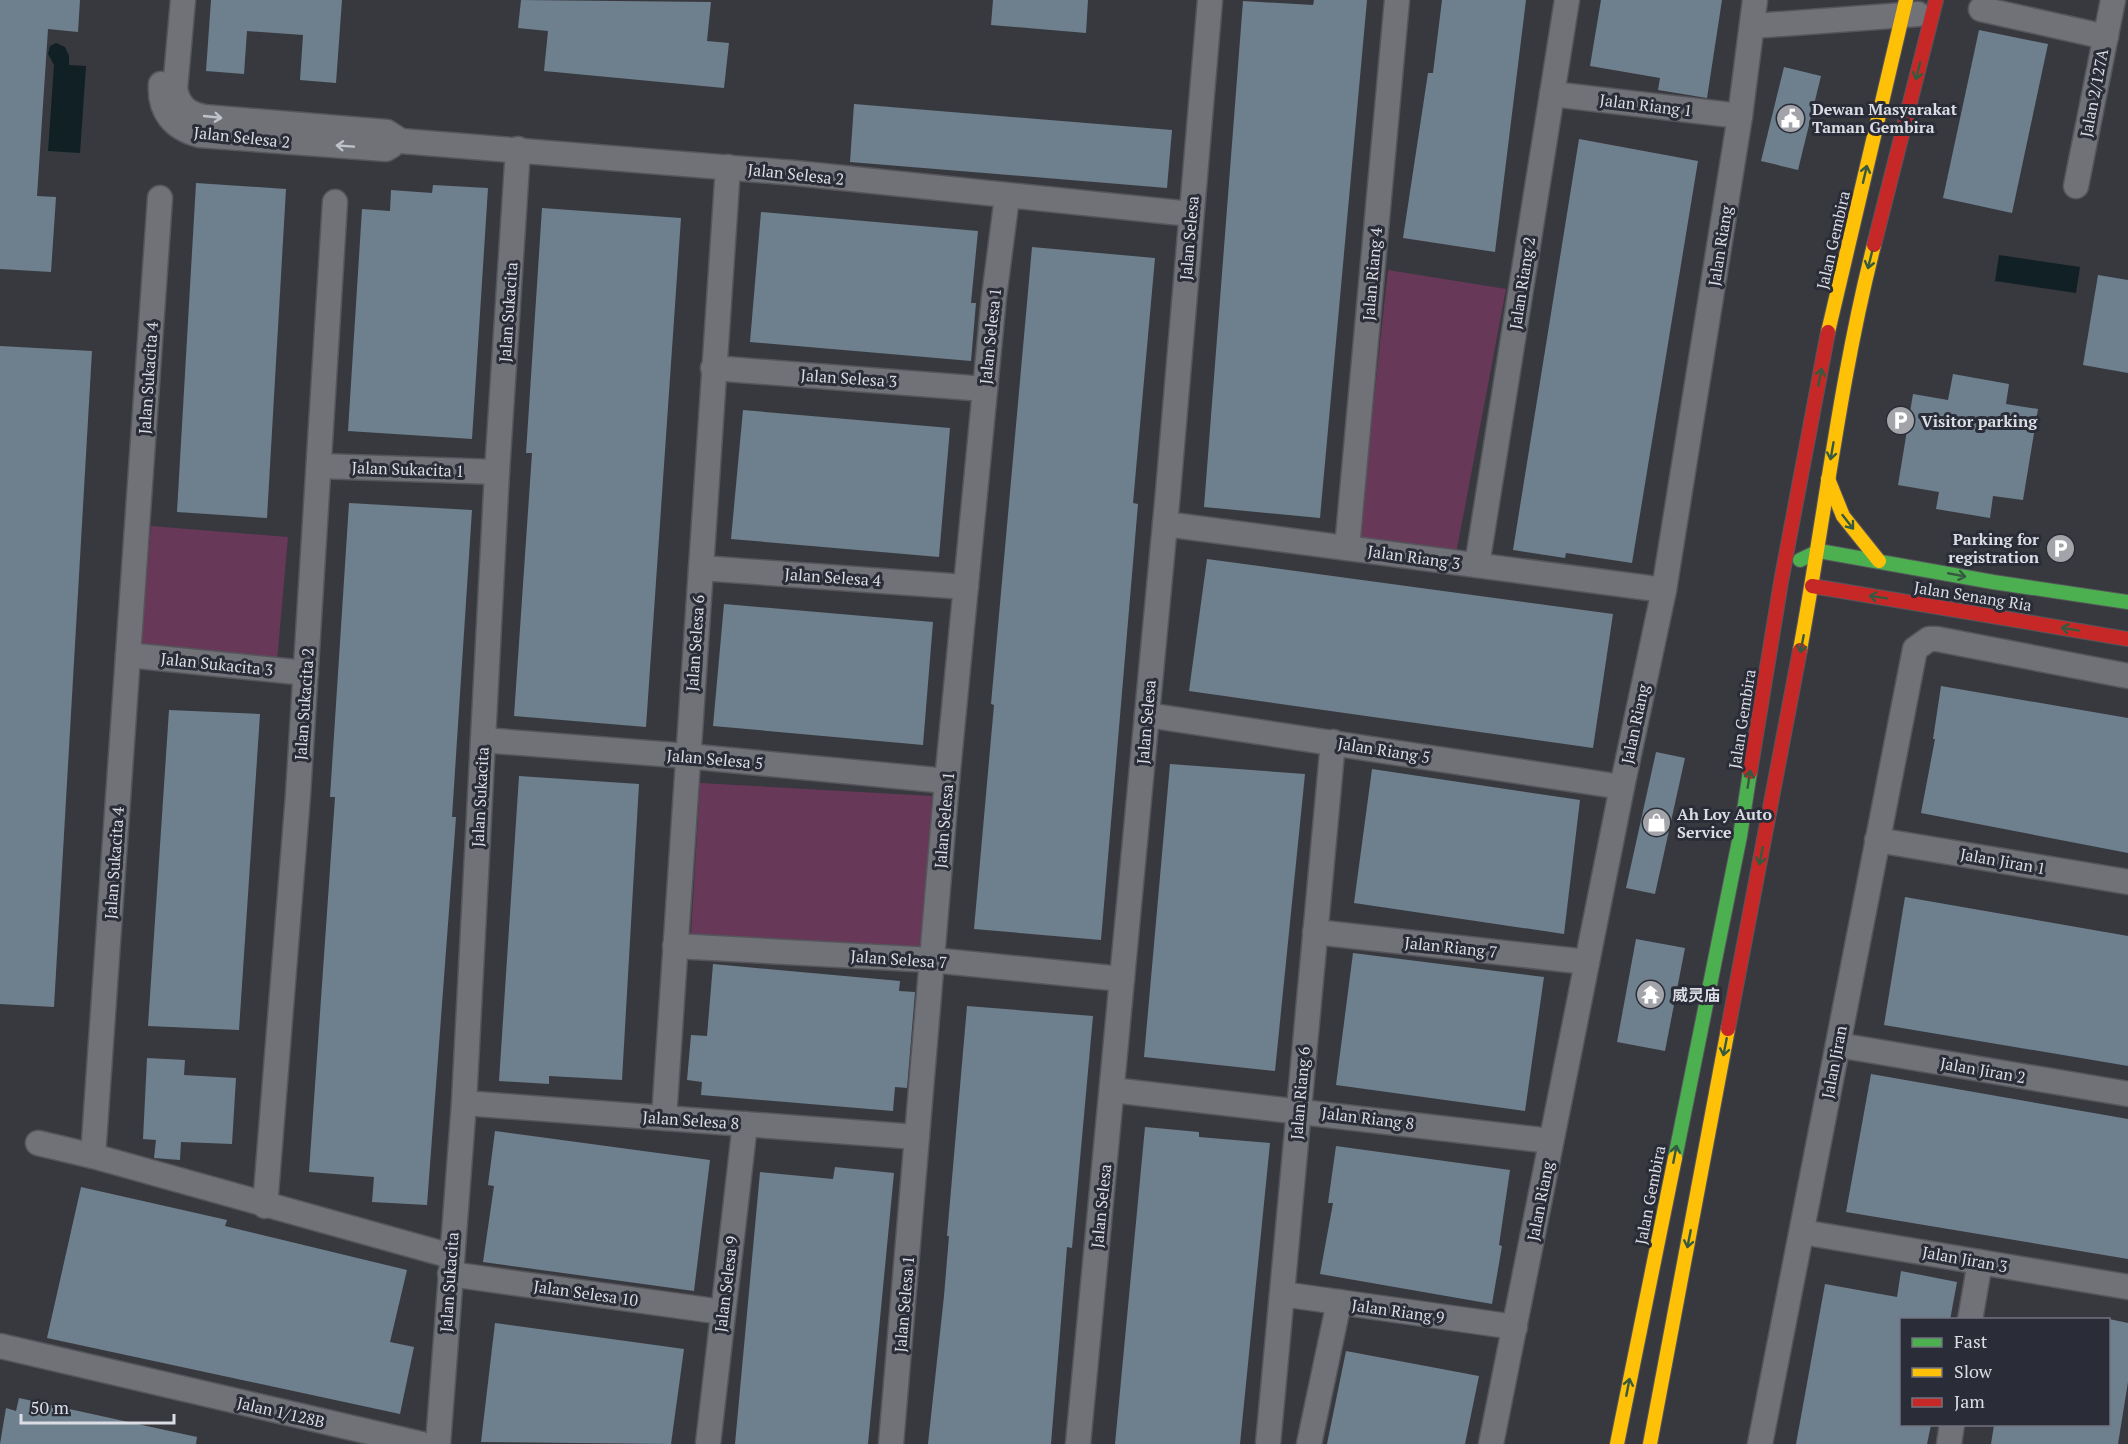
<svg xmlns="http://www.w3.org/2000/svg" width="2128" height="1444" font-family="'PT Serif','Noto Sans SC',serif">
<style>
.green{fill:#683859}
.water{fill:#102024}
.building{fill:#6e7f8e}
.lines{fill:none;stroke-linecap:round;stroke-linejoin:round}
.street-casing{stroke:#55565b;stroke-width:27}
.fast-casing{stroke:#55565b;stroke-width:16}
.slow-casing{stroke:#55565b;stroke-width:16}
.jam-casing{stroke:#55565b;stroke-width:16}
.street{stroke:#717277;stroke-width:24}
.fast{stroke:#4caf50;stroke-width:14}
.slow{stroke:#ffc107;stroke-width:14}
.jam{stroke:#c62828;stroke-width:14}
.oneway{stroke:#365a40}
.oneway2{stroke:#c0c2c9}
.labels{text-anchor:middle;stroke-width:6;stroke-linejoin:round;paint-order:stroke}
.street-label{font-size:16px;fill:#dbdde4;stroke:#2a2d38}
.poi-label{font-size:16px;font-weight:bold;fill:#dbdde4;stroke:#2a2d38;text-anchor:start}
</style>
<rect width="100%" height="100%" fill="#38393e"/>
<g class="green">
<path d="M1388 270 1506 289 1456 554 1359 538Z"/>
<path d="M151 526 288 537 277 661 140 650Z"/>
<path d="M700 783 932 796 923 947 691 934Z"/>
</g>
<g class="water">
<path d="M56 43 65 47 69 56V65L86 66 80 153 48 151 54 65 48 54 50 46Z"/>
<path d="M1999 255 2080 267 2076 293 1995 281Z"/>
</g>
<g class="building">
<path d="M0 0H80L78 32 48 29 37 196 56 197 51 272 0 269Z"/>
<path d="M211 0H342L336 83 300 80 303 35 247 31 244 74 206 71Z"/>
<path d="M521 0 711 2 707 41 729 43 724 88 544 71 548 31 518 28Z"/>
<path d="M993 0H1088L1086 33 991 25Z"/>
<path d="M1314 0H1367L1320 518 1204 507 1243 1 1313 5Z"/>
<path d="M1442 0H1526L1495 252 1403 238 1428 73H1433Z"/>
<path d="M1601 0H1722L1707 98 1658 90 1660 78 1590 66Z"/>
<path d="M1979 30 2048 44 2012 213 1943 198Z"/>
<path d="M1784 67 1821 76 1798 170 1761 161Z"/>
<path d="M854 104 1172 130 1167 188 850 162Z"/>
<path d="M1579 139 1698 161 1632 563 1566 553 1565 558 1513 550Z"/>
<path d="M196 183 286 189 267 518 177 512Z"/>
<path d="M433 185 488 188 472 439 348 431 362 209 390 211 391 190 432 193Z"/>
<path d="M542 208 681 218 646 727 514 716 532 453H526Z"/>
<path d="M761 212 978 231 971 303H976L971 361 750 342Z"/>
<path d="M1032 247 1155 258 1133 503 1138 504 1101 940 974 929 994 705 991 704Z"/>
<path d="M2098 275 2128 280V373L2083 365Z"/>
<path d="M0 346 92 351 54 1007 0 1004Z"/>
<path d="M1953 374 2009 384 2006 404 2038 409 2023 500 1993 496 1990 518 1936 509 1939 492 1898 485 1913 394 1948 400Z"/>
<path d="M743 410 950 428 939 557 731 539Z"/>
<path d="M349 503 472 510 452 817H456L427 1205 372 1202 374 1177 309 1172 335 797H330Z"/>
<path d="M1207 559 1613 614 1593 748 1189 691Z"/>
<path d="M724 604 933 622 923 745 713 726Z"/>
<path d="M1941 686 2128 718V853L1921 813 1935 739H1933Z"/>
<path d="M169 710 260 714 239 1030 148 1026Z"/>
<path d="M1656 752 1685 758 1655 894 1626 888Z"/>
<path d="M1170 764 1305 774 1275 1071 1144 1057Z"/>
<path d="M1372 769 1580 800 1564 934 1354 903Z"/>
<path d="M519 776 639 784 622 1080 549 1076V1084L499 1081Z"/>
<path d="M1905 897 2128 936V1066L1884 1025Z"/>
<path d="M1636 939 1685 948 1665 1051 1617 1042Z"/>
<path d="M1353 953 1544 977 1525 1111 1336 1085Z"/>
<path d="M713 964 900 981 899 991 915 992 907 1088 895 1087 893 1111 701 1095 702 1082 687 1080 691 1035 707 1036Z"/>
<path d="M967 1006 1093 1016 1072 1248 1067 1247 1051 1444H928L944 1296 949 1236H947Z"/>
<path d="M147 1058 185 1060 184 1075 236 1078 232 1144 181 1142 180 1160 154 1158 156 1140 143 1139Z"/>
<path d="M1871 1074 2128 1119V1259L1846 1212Z"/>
<path d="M1145 1127 1199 1132V1137L1270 1143 1240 1444H1115Z"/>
<path d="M495 1131 710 1160 694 1291 483 1262 494 1186 488 1185Z"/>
<path d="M1336 1146 1510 1170 1499 1245 1502 1246 1492 1304 1320 1274 1333 1203H1328Z"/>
<path d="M835 1167 894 1173 868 1444H735L760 1172 833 1179Z"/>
<path d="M81 1187 227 1220 225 1226 407 1270 390 1342 414 1347 400 1414 47 1338Z"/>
<path d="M1901 1271 1957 1282 1950 1320H1902V1425H1931L1927 1444H1796L1825 1284 1897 1297Z"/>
<path d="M2109 1319 2128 1323V1382L2118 1444H1991L1994 1425H2109Z"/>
<path d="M495 1323 684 1349 671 1444 481 1442Z"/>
<path d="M1346 1351 1479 1376 1465 1444H1327Z"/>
<path d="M19 1398 197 1437 196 1444H0L6 1408 16 1411Z"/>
</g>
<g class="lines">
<defs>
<g id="street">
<path d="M183 0 175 89C179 107 187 113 204 117L387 132 401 141 795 173 1191 214"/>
<path d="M1981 9 2106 37"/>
<path d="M1753 26 1918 14"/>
<path d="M161 84C159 111 173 128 199 135L386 149 391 146"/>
<path d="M1552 94 1740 116"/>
<path d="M2076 186 2113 0"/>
<path d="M713 368 985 389"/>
<path d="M319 466 497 472"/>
<path d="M1165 524 1664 590"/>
<path d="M1347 548 1397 0"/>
<path d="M1477 565 1567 0"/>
<path d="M701 568 966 587"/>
<path d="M128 655 306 673"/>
<path d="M1147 715 1622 787"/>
<path d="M483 740 687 756 947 781"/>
<path d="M1877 840 2128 882"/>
<path d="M1315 932 1587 962"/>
<path d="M675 946 932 960 1122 979"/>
<path d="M1838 1045 2128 1094"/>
<path d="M1112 1090 1551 1141"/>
<path d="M464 1103 917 1137"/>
<path d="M664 1118 728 167"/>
<path d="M38 1143 93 1156 451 1256"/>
<path d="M93 1156 160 198"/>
<path d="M265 1206 298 795 335 202"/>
<path d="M1802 1232 2128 1287"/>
<path d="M450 1274 722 1312"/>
<path d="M1282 1294 1515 1327"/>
<path d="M1970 1320 1980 1262"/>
<path d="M0 1346 421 1444"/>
<path d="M438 1444 464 1103 497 472 518 149"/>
<path d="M708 1444 745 1124"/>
<path d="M891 1444 947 781 994 297 1007 197"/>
<path d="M1078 1444 1168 492 1210 0"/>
<path d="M1268 1444 1333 742"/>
<path d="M1309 1444 1339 1302"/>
<path d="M1491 1444 1622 787 1664 590 1740 116 1755 0"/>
<path d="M1760 1444 1915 649 1929 639H1937L2128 676"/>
<path d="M1949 1444 1952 1424"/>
</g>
<g id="fast">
<path d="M1800 560 1819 551 1993 582 2128 602"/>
<path d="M1675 1158 1740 836 1750 772"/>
</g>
<g id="slow">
<path d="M1828 332 1906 0"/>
<path d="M1828 479 1843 516 1879 561"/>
<path d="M1800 650C1825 515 1840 378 1874 245"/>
<path d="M1617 1444 1675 1158"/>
<path d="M1650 1444 1728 1029"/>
</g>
<g id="jam">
<path d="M1874 245 1936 0"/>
<path d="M1812 586 2128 639"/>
<path d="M1750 772 1781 582 1828 332"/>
<path d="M1728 1029 1800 650"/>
</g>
</defs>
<use href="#street" class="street-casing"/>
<use href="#fast" class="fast-casing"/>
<use href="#slow" class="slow-casing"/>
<use href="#jam" class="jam-casing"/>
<use href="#street" class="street"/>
<use href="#fast" class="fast"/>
<use href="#slow" class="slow"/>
<use href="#jam" class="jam"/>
</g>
<defs><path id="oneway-shaft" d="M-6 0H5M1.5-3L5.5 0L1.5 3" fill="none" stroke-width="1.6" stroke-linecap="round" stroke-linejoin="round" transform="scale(1.5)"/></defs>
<g class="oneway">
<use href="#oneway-shaft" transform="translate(1918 71) rotate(104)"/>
<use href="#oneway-shaft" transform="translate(1865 174) rotate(-77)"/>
<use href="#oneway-shaft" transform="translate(1870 260) rotate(104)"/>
<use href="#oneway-shaft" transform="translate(1820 377) rotate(-79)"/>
<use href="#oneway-shaft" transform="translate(1832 451) rotate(100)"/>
<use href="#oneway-shaft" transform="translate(1848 522) rotate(52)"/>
<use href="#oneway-shaft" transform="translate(1957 575) rotate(11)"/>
<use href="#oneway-shaft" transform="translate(1878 597) rotate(-171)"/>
<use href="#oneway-shaft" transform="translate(2070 629) rotate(-170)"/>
<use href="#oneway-shaft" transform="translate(1802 644) rotate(101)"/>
<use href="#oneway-shaft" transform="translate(1749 779) rotate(-81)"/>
<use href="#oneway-shaft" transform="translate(1761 856) rotate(101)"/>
<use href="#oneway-shaft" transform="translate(1725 1047) rotate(101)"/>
<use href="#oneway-shaft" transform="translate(1675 1154) rotate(-79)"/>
<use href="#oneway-shaft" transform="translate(1689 1239) rotate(101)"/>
<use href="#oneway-shaft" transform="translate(1628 1387) rotate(-79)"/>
</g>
<g class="oneway2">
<use href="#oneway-shaft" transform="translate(213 117) rotate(6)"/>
<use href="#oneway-shaft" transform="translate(345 146) rotate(-176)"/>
</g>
<defs>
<symbol id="civic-disc" viewBox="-11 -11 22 22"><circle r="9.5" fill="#a2a4aa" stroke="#2a2d38"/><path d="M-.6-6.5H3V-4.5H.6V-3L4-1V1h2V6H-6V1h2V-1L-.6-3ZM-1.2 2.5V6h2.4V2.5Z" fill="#fff"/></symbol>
<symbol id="parking-disc" viewBox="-11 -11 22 22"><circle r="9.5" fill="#a2a4aa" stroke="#2a2d38"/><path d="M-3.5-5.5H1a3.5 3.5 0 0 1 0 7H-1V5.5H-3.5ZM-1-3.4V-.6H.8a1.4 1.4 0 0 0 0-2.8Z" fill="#fff"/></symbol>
<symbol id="shop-disc" viewBox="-11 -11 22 22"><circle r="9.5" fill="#a2a4aa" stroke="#2a2d38"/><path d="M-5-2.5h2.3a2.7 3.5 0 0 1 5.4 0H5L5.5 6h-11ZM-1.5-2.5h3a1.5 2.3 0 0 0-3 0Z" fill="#fff"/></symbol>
<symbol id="temple-disc" viewBox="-11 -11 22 22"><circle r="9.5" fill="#a2a4aa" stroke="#2a2d38"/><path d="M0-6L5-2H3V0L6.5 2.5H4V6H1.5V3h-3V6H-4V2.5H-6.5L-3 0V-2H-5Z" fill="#fff"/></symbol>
</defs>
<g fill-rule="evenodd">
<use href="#civic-disc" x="1774" y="102" width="33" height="33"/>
<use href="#parking-disc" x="1884" y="404" width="33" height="33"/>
<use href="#parking-disc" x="2044" y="532" width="33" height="33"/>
<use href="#shop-disc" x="1640" y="806" width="33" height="33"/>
<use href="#temple-disc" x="1634" y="978" width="33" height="33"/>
</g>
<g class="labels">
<g class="street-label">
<text transform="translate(2094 93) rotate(-79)" y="6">Jalan 2/127A</text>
<text transform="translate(1646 105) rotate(7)" y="6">Jalan Riang 1</text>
<text transform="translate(242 137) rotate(6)" y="6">Jalan Selesa 2</text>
<text transform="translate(796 174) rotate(6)" y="6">Jalan Selesa 2</text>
<text transform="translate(1189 238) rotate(-85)" y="6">Jalan Selesa</text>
<text transform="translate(1833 240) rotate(-77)" y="6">Jalan Gembira</text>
<text transform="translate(1720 246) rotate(-81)" y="6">Jalan Riang</text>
<text transform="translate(1372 274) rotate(-85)" y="6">Jalan Riang 4</text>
<text transform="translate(1522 283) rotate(-81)" y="6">Jalan Riang 2</text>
<text transform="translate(508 312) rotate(-86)" y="6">Jalan Sukacita</text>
<text transform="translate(990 336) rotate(-84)" y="6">Jalan Selesa 1</text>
<text transform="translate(148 378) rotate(-86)" y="6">Jalan Sukacita 4</text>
<text transform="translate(849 378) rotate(4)" y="6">Jalan Selesa 3</text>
<text transform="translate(408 469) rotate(2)" y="6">Jalan Sukacita 1</text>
<text transform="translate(1414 557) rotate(8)" y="6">Jalan Riang 3</text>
<text transform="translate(833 577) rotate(4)" y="6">Jalan Selesa 4</text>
<text transform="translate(1973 596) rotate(9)" y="6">Jalan Senang Ria</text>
<text transform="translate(695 643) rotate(-86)" y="6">Jalan Selesa 6</text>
<text transform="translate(217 664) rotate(6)" y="6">Jalan Sukacita 3</text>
<text transform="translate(304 704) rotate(-86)" y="6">Jalan Sukacita 2</text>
<text transform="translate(1742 719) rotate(-81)" y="6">Jalan Gembira</text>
<text transform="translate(1146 722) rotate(-85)" y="6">Jalan Selesa</text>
<text transform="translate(1635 724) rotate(-78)" y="6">Jalan Riang</text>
<text transform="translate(1384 750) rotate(9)" y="6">Jalan Riang 5</text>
<text transform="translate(715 759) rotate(5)" y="6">Jalan Selesa 5</text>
<text transform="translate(480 797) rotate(-87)" y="6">Jalan Sukacita</text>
<text transform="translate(944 820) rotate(-85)" y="6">Jalan Selesa 1</text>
<text transform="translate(2003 861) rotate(10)" y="6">Jalan Jiran 1</text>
<text transform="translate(114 863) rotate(-86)" y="6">Jalan Sukacita 4</text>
<text transform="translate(1451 947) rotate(6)" y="6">Jalan Riang 7</text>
<text transform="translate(899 959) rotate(4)" y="6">Jalan Selesa 7</text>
<text transform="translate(1834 1062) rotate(-79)" y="6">Jalan Jiran</text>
<text transform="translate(1983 1070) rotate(10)" y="6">Jalan Jiran 2</text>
<text transform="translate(1300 1093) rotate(-85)" y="6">Jalan Riang 6</text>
<text transform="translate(1368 1118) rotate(7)" y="6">Jalan Riang 8</text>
<text transform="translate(691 1120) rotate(4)" y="6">Jalan Selesa 8</text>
<text transform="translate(1650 1195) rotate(-79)" y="6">Jalan Gembira</text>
<text transform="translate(1540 1201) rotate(-79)" y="6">Jalan Riang</text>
<text transform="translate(1101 1206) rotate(-84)" y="6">Jalan Selesa</text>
<text transform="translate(1965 1259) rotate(10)" y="6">Jalan Jiran 3</text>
<text transform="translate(449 1282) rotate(-86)" y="6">Jalan Sukacita</text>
<text transform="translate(726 1284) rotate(-83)" y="6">Jalan Selesa 9</text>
<text transform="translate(586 1293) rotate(8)" y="6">Jalan Selesa 10</text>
<text transform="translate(904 1304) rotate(-85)" y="6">Jalan Selesa 1</text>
<text transform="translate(1398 1311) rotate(8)" y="6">Jalan Riang 9</text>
<text transform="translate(281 1412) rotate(13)" y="6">Jalan 1/128B</text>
</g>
<g class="poi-label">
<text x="1812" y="115">Dewan Masyarakat<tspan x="1812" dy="18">Taman Gembira</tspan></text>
<text x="1921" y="427">Visitor parking</text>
<text x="2039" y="545" text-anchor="end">Parking for<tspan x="2039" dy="18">registration</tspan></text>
<text x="1677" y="820">Ah Loy Auto<tspan x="1677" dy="18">Service</tspan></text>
<text x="1672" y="1001">威灵庙</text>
</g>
</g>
<rect x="1900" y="1318" width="210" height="108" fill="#2a2d38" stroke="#71737d" stroke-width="1.5"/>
<rect x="1912" y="1338" width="30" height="9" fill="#4caf50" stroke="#71737d" stroke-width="1.5"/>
<text x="1954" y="1348" font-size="18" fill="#dbdde4">Fast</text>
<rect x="1912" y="1368" width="30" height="9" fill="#ffc107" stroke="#71737d" stroke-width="1.5"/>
<text x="1954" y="1378" font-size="18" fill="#dbdde4">Slow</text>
<rect x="1912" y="1398" width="30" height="9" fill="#c62828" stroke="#71737d" stroke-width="1.5"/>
<text x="1954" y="1408" font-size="18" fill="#dbdde4">Jam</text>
<path d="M21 1414v9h153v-9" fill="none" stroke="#dbdde4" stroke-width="3"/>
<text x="30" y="1414" font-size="18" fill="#dbdde4" stroke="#2a2d38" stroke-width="4.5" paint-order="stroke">50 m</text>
</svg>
